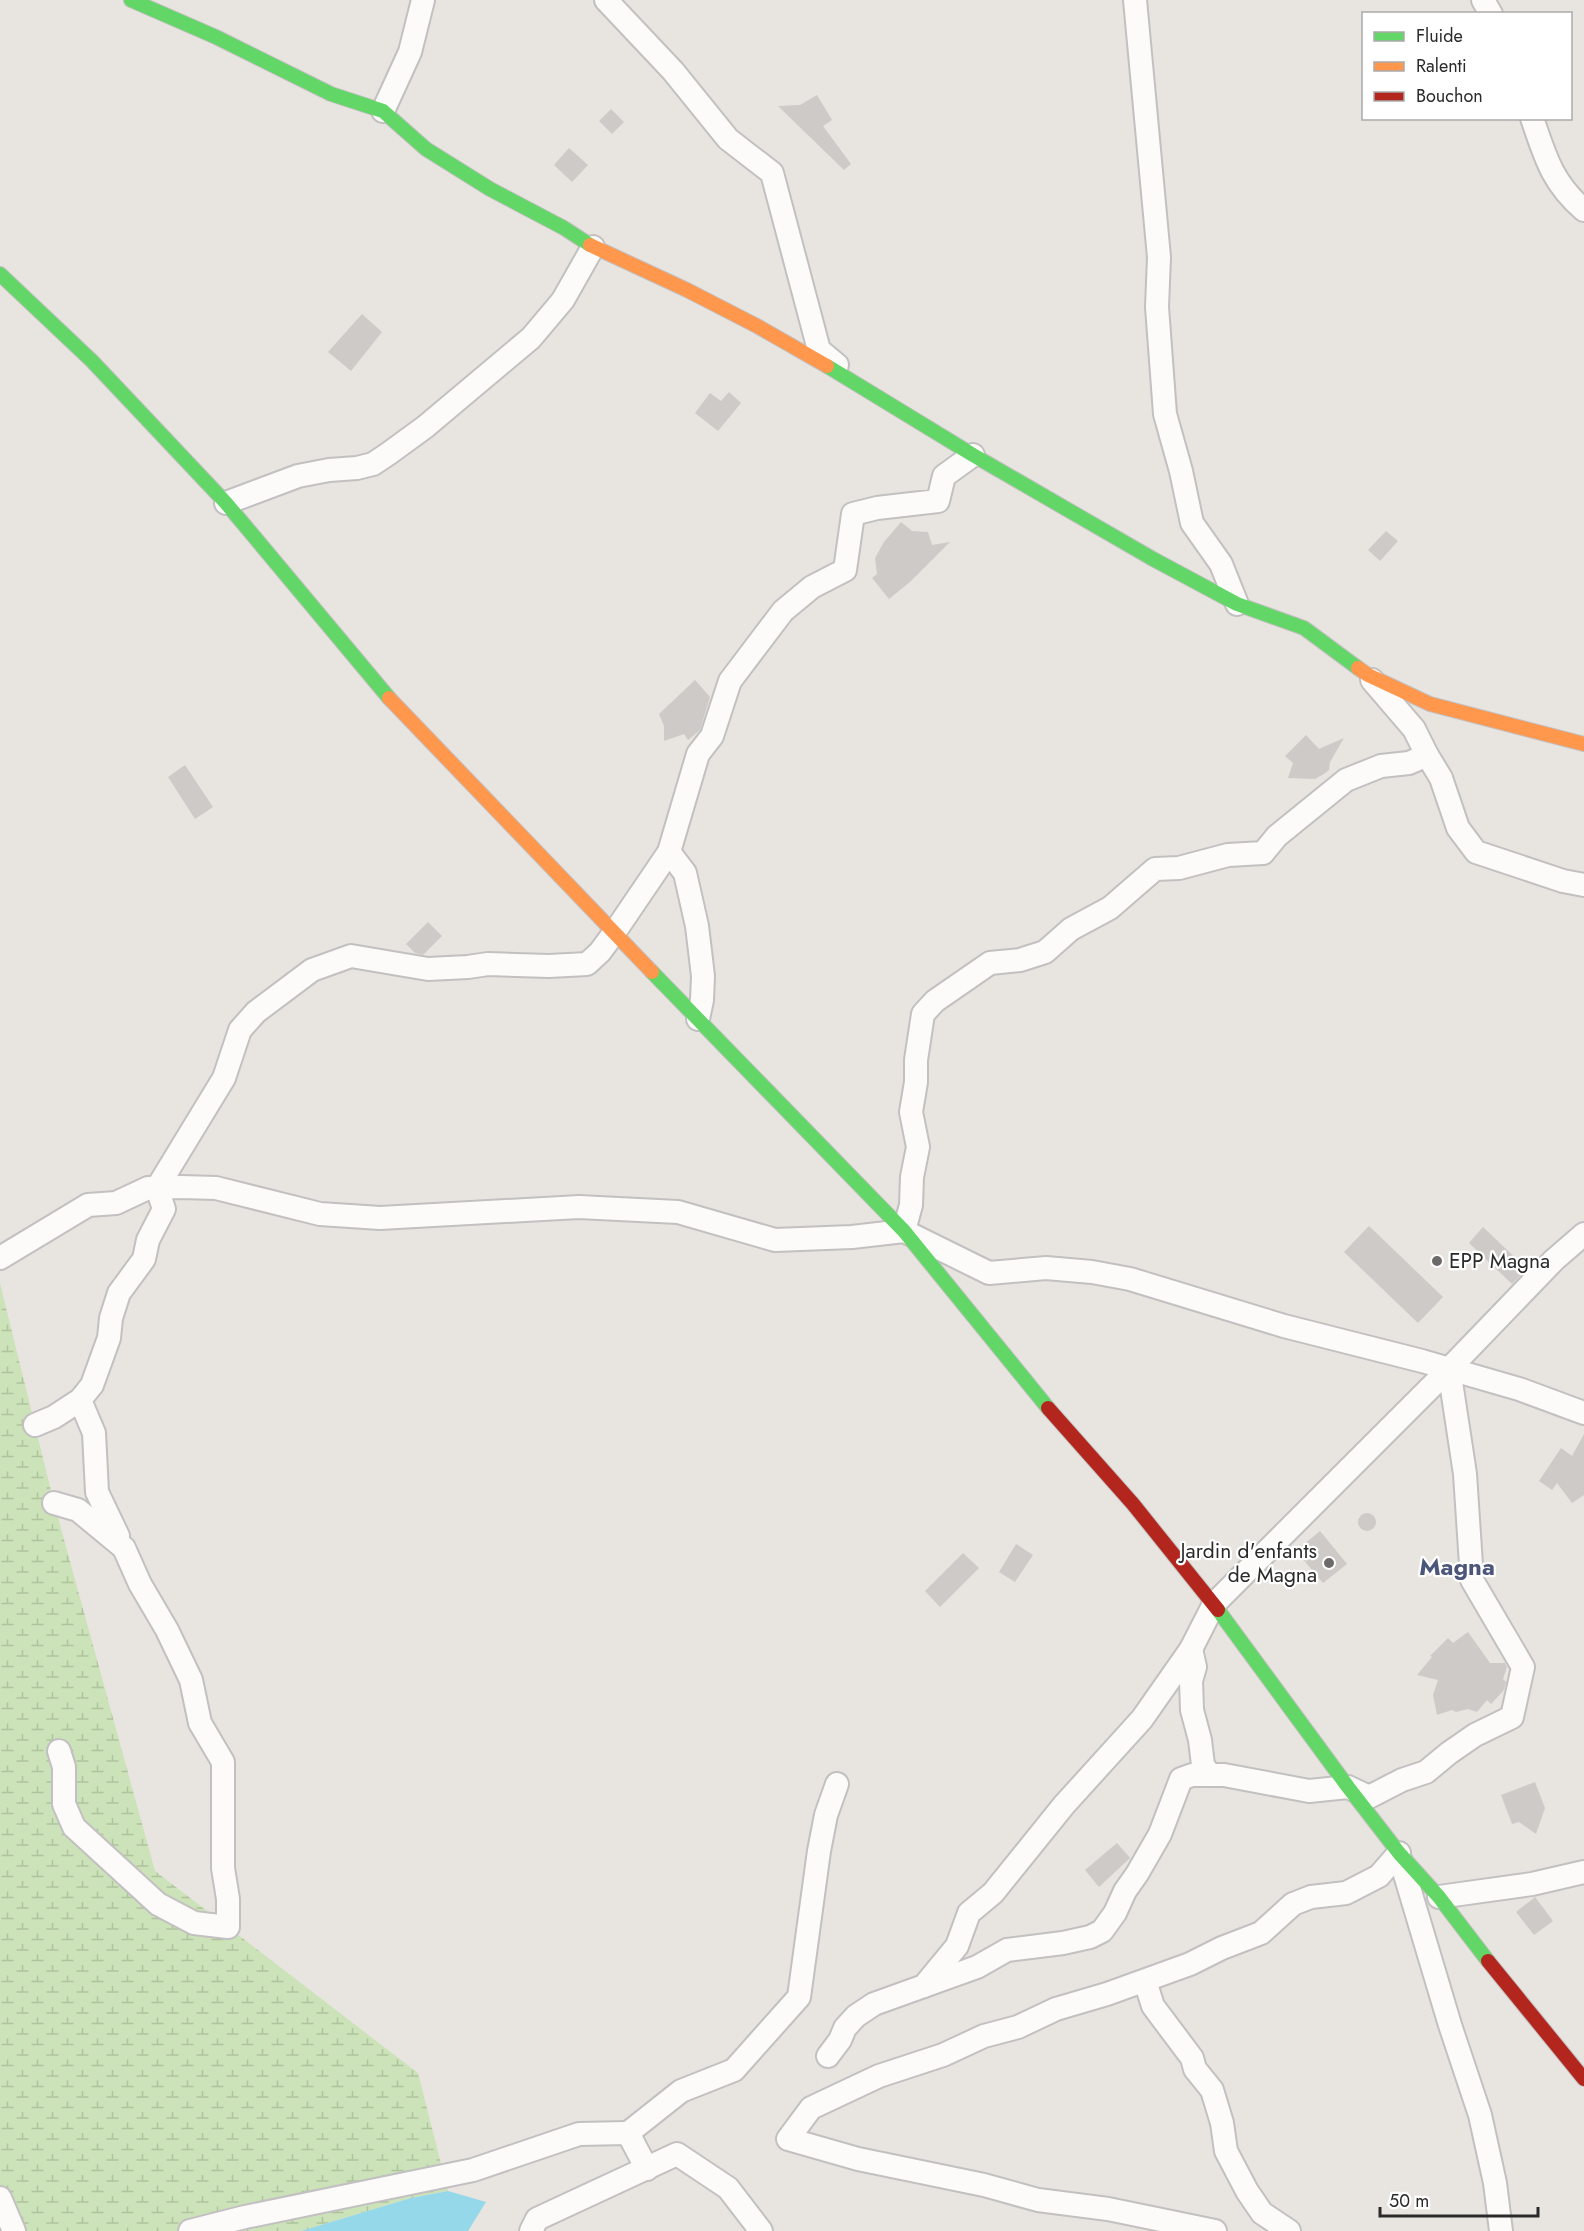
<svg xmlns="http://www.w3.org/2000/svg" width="1584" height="2231" font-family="Jost,sans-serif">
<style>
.wetland{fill:url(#wetland-marsh)}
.water{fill:#94d8e9}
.building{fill:#cdcac7}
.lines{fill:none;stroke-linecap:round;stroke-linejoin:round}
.street-casing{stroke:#c2c0c1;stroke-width:26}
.fast-casing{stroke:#c2c0c1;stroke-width:16}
.slow-casing{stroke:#c2c0c1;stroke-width:16}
.jam-casing{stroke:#c2c0c1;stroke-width:16}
.street{stroke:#fcfbfa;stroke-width:22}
.fast{stroke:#63d668;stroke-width:14}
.slow{stroke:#ff974d;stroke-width:14}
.jam{stroke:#b3261e;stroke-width:14}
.poi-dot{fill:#6c6b6a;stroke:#fff;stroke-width:2}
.labels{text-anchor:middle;stroke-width:4.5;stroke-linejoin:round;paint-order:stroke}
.poi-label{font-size:21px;fill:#2a2a2a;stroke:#fff;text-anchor:start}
.quarter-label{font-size:24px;font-weight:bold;fill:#4b567a;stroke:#fff}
</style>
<defs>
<pattern id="wetland-marsh" width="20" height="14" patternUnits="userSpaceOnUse" patternTransform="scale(1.5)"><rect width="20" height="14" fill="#cce3b9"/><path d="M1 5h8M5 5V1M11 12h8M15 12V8" fill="none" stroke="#afc39f"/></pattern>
</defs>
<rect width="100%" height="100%" fill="#e8e4e0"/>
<path class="wetland" d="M0 1283 54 1503 155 1871 418 2073 448 2191 411 2198 301 2231H0Z"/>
<path class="water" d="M448 2191 486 2202 468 2231H301L411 2198Z"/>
<g class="building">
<path d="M817 95 832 120 823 126 851 164 844 170 778 106 800 105Z"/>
<path d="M611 109 624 122 612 134 599 121Z"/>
<path d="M569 148 588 165 572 182 554 165Z"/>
<path d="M362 314 382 332 351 371 328 352Z"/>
<path d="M729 392 741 403 718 431 695 413 710 393 721 401Z"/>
<path d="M901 522 912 531 928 532 932 545 950 542 911 581 889 599 872 578 877 574 875 558 884 542Z"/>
<path d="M1386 531 1398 541 1380 561 1368 550Z"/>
<path d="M695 680 710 697 700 730 688 740 684 734 664 741V726L659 714Z"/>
<path d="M1306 735 1319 749 1344 738 1330 762 1329 770 1324 774 1315 779 1288 778 1293 763 1285 756Z"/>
<path d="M185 765 213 807 195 819 168 777Z"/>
<path d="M428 922 442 936 423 955 415 953 406 944Z"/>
<path d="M1369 1226 1443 1297 1418 1323 1344 1252Z"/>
<path d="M1483 1227 1527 1269 1512 1284 1469 1243Z"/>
<path d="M1584 1434V1495L1572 1503 1557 1483 1552 1490 1539 1481 1561 1448 1572 1456Z"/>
<circle cx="1367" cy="1522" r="9"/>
<path d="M1320 1531 1347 1564 1323 1583 1296 1551Z"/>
<path d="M1016 1544 1033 1555 1015 1582 999 1572Z"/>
<path d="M963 1553 979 1568 940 1607 925 1591Z"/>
<path d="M1468 1632 1490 1663H1505L1507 1667 1503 1679 1506 1682 1504 1690 1491 1704 1487 1700 1477 1712 1468 1709 1456 1712 1452 1710 1437 1715 1433 1695 1438 1680 1417 1675 1432 1657 1430 1656 1448 1638 1453 1643Z"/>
<path d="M1535 1782 1545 1808 1536 1834 1519 1822 1512 1824 1501 1795Z"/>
<path d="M1117 1843 1130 1858 1099 1887 1085 1870Z"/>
<path d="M1535 1897 1553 1921 1534 1935 1516 1912Z"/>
</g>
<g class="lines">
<defs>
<g id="street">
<path d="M606 0 673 71 728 139 772 173 819 350 837 365"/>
<path d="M1135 0 1159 257 1157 307 1165 414 1181 471 1192 523 1221 564 1237 604"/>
<path d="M1483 0 1491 14"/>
<path d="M383 111 410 52 423 0"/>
<path d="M1532 118C1545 156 1552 183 1584 210"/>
<path d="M226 503 298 476 329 470 357 468 373 464 388 454 425 427 531 338 563 300 593 247"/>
<path d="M1427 755 1441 778 1458 828 1476 852 1563 881 1584 885"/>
<path d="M669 852 685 873 697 926 703 976 702 1000 698 1019"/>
<path d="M904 1231 911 1205 912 1177 918 1147 911 1112 916 1082V1060L923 1014 935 1001 990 963 1020 960 1045 952 1071 929 1110 908 1155 869 1179 868 1228 855 1263 853 1277 836 1346 780 1381 766 1409 763 1427 755 1414 729 1372 680"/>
<path d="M0 1258 88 1205 116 1203 148 1188 181 1187 216 1188 320 1214 380 1218 579 1207 678 1212 775 1240 852 1237 904 1231 989 1273 1046 1268 1092 1272 1130 1279 1284 1326 1422 1361 1519 1389 1584 1413"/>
<path d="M80 1400 94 1433 97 1492 118 1536"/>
<path d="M35 1425 54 1417 80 1400 92 1385 109 1338 111 1318 119 1293 144 1259 148 1240 164 1209 157 1188 224 1078 240 1030 256 1012 312 970 351 956 428 969 468 967 488 964 549 966 587 964 600 952 614 933 669 852 698 754 712 736 730 681 783 611 812 587 845 570 853 514 877 508 938 501 944 476 973 455"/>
<path d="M54 1503 78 1510 124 1548 140 1584 167 1630 191 1680 200 1723 223 1762V1868L228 1899V1927L194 1923 158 1904 74 1827 64 1804V1767L59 1751"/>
<path d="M1191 1649 1195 1667 1191 1681 1192 1710 1200 1740 1203 1765 1210 1775H1224L1309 1791 1348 1787 1369 1797 1402 1780 1426 1772 1449 1753 1475 1735 1512 1717 1523 1667 1472 1580 1465 1474 1449 1369"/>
<path d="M1401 1861 1450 2025 1480 2115 1495 2183 1501 2231"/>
<path d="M1439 1897 1532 1884 1584 1872"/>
<path d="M1145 1981 1153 2006 1192 2058 1195 2069 1212 2090 1222 2123 1226 2151 1247 2191 1262 2213 1289 2231"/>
<path d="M924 1986 977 1967 1007 1950 1063 1943 1090 1937 1102 1931 1115 1913 1125 1891 1137 1874 1160 1834 1181 1779 1192 1775H1210"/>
<path d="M828 2056 840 2040 845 2028 856 2016 874 2004 924 1986 957 1946 969 1913 993 1893 1064 1805 1142 1719 1191 1649 1214 1604 1449 1369 1554 1260 1584 1234"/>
<path d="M628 2133 681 2091 734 2070 799 1997 819 1851 826 1815 837 1784"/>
<path d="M0 2198 14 2231"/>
<path d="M190 2231 245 2217 473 2170 579 2134 628 2133 647 2169"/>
<path d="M531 2231 537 2219 677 2154 728 2188 761 2231"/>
<path d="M1215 2231 1108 2209 1038 2200 984 2185 858 2159 788 2139 811 2108 879 2076 943 2055 984 2036 1018 2027 1056 2009 1107 1994 1190 1964 1222 1948 1261 1933 1293 1904 1311 1897 1346 1893 1379 1876 1399 1853"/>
</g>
<g id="fast">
<path d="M131 0 216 37 331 94 383 111 426 149 490 189 564 228 590 245"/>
<path d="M0 274 92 361 226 503 389 698"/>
<path d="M827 366 973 455 1153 559 1237 604 1304 628 1358 668"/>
<path d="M652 972 904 1231 1048 1408"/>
<path d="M1218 1610 1348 1787 1399 1853 1439 1897 1488 1961"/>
</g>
<g id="slow">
<path d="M590 245 687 290 757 326 827 366"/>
<path d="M1358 668 1368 675 1430 704 1584 744"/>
<path d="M389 698 652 972"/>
</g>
<g id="jam">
<path d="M1048 1408 1133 1504 1218 1610"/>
<path d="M1488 1961 1584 2079"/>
</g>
</defs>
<use href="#street" class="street-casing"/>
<use href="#fast" class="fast-casing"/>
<use href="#slow" class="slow-casing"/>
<use href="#jam" class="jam-casing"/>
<use href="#street" class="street"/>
<use href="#fast" class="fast"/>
<use href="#slow" class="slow"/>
<use href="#jam" class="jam"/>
</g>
<g class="poi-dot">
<circle cx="1437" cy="1261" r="6"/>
<circle cx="1329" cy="1563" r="6"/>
</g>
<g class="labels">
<g class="poi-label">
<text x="1449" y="1268">EPP Magna</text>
<text x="1317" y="1558" text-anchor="end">Jardin d'enfants<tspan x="1317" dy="24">de Magna</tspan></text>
</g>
<g class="quarter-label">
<text x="1457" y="1575">Magna</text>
</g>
</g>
<rect x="1362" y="12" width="210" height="108" fill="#ffffff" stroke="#aaaaaa" stroke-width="1.5"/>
<rect x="1374" y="32" width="30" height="9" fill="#63d668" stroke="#aaaaaa" stroke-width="1.5"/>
<text x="1416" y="42" font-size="18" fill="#2a2a2a">Fluide</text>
<rect x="1374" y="62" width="30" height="9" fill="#ff974d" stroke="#aaaaaa" stroke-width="1.5"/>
<text x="1416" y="72" font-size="18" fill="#2a2a2a">Ralenti</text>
<rect x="1374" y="92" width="30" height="9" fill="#b3261e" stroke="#aaaaaa" stroke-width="1.5"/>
<text x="1416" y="102" font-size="18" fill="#2a2a2a">Bouchon</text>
<path d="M1380 2207v9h158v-9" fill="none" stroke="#2a2a2a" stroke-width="3"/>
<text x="1389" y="2207" font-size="18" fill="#2a2a2a" stroke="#ffffff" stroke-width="4.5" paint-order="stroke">50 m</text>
</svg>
